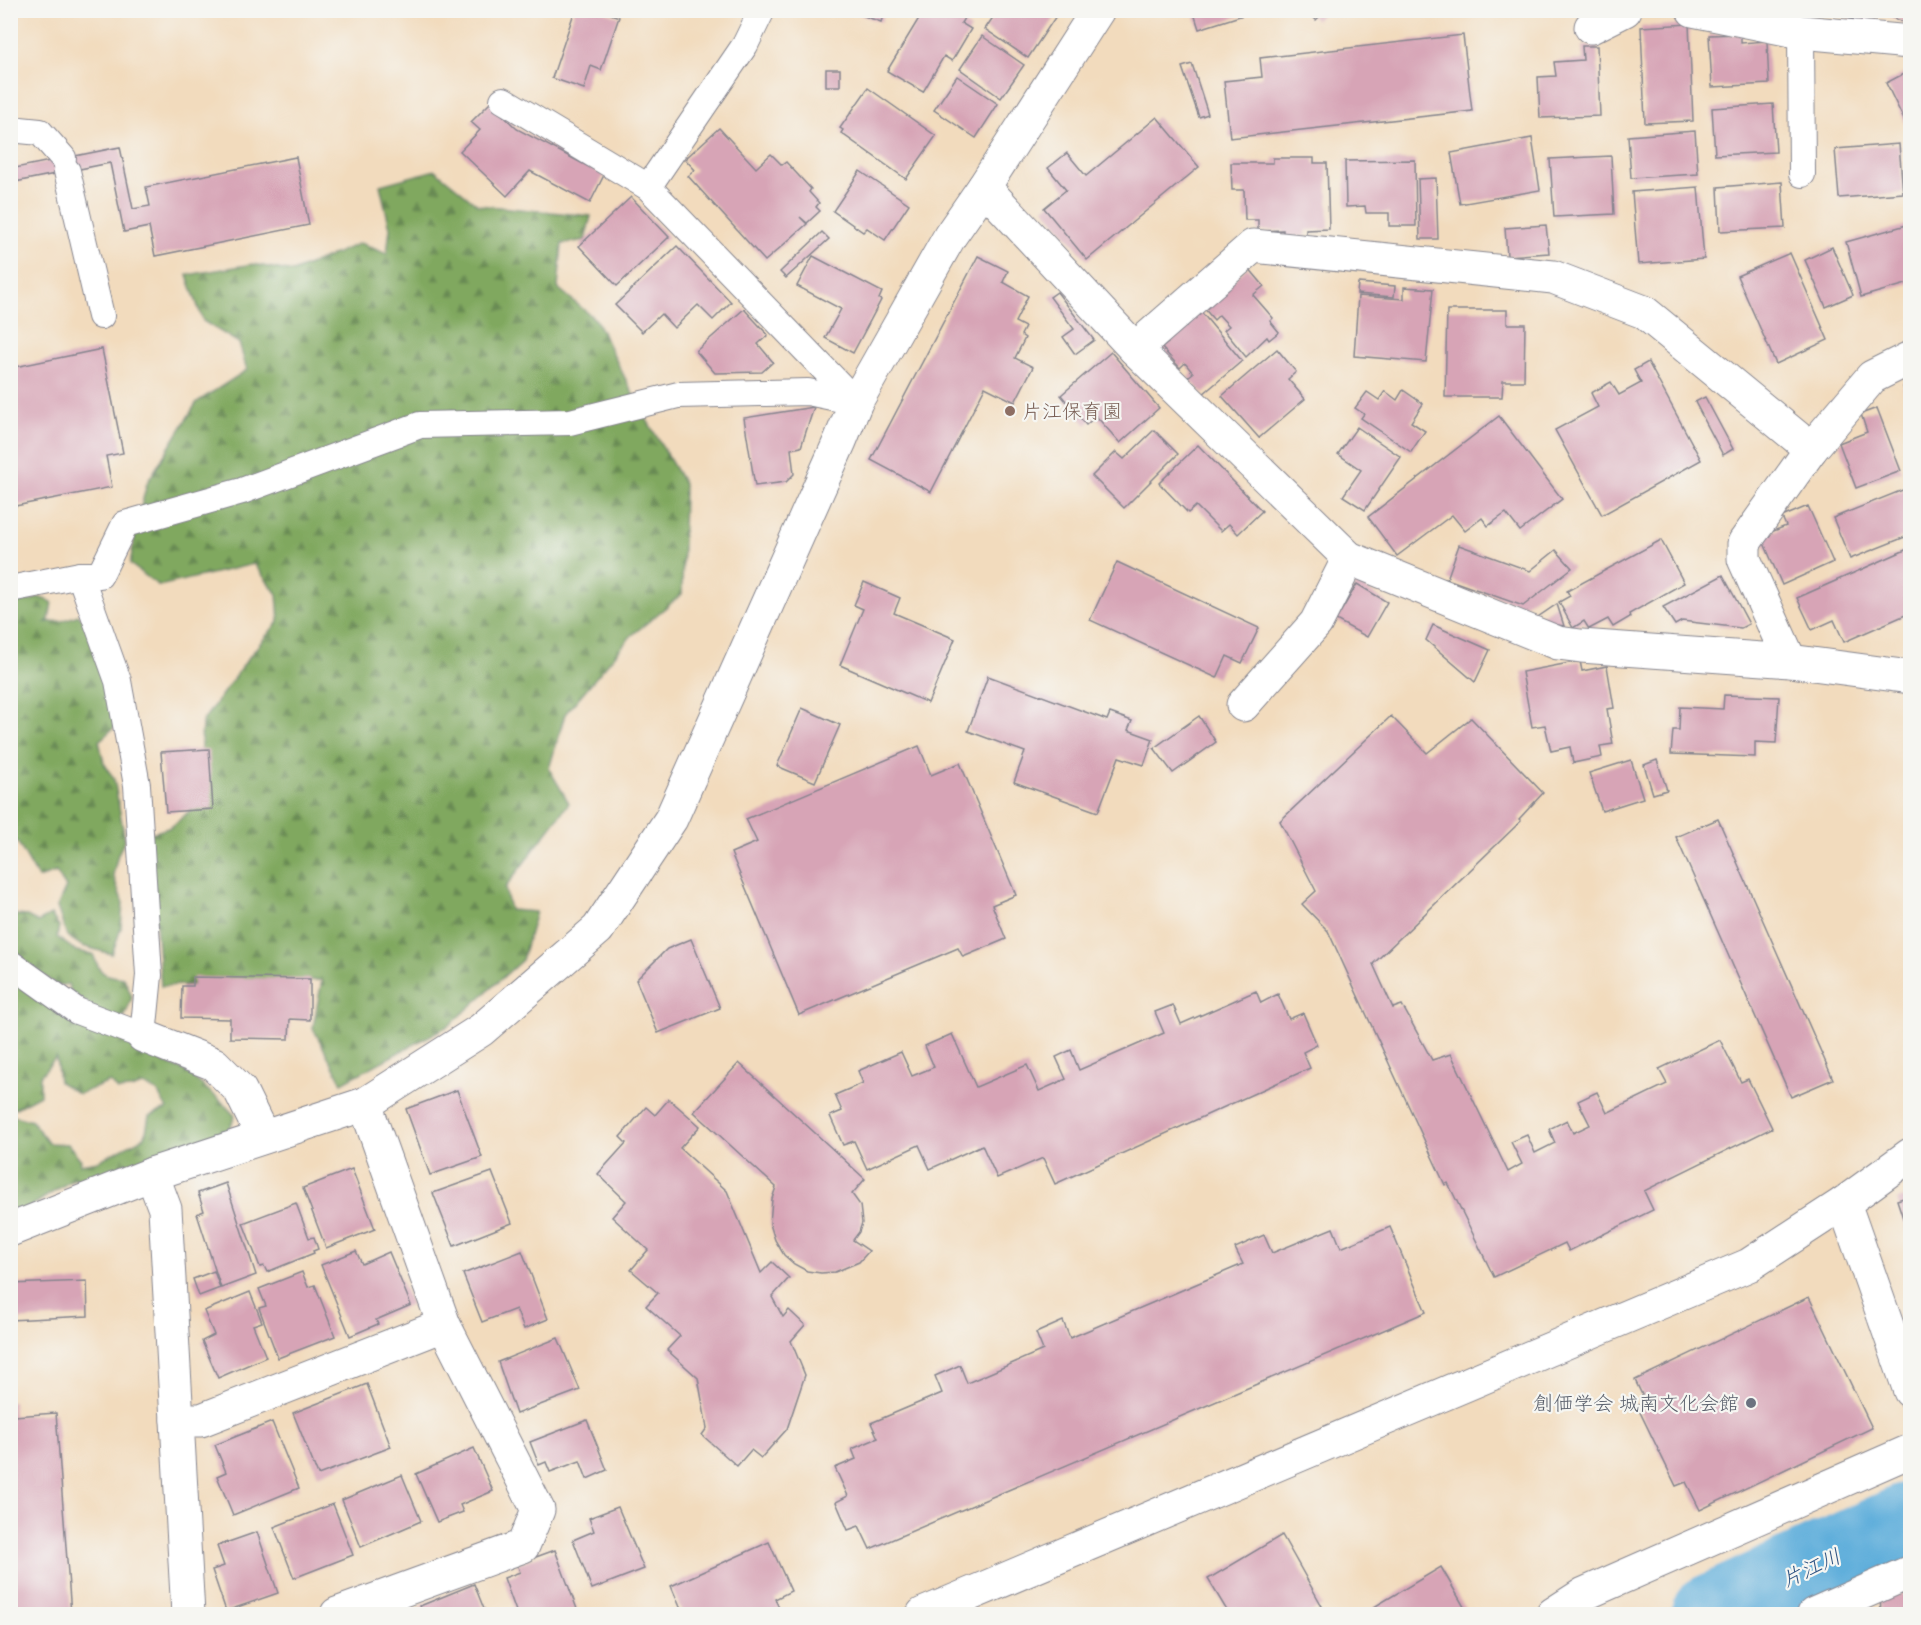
<svg xmlns="http://www.w3.org/2000/svg" width="1921" height="1625" font-family="Mynerve,'Klee One',sans-serif">
<style>
.forest{fill:url(#forest-firs);stroke:#4e6c5e;stroke-width:1.5}
.lines{fill:none;stroke-linecap:round;stroke-linejoin:round}
.river{stroke:#61afdb;stroke-width:80}
.building{fill:#d7a4b6}
.service-casing{stroke:#86858e;stroke-width:28}
.minor-casing{stroke:#86858e;stroke-width:35}
.tertiary-casing{stroke:#86858e;stroke-width:35}
.service{stroke:#fff;stroke-width:26}
.minor{stroke:#fff;stroke-width:33}
.tertiary{stroke:#fff;stroke-width:33}
.education-dot{fill:#8d6e63;stroke:#f6f6f2;stroke-width:2}
.worship-dot{fill:#6b7280;stroke:#f6f6f2;stroke-width:2}
.labels{text-anchor:middle;stroke-width:4.5;stroke-linejoin:round;paint-order:stroke}
.education-label{font-size:20px;fill:#785e54;stroke:#f6f6f2;text-anchor:start}
.worship-label{font-size:20px;fill:#5b616d;stroke:#f6f6f2;text-anchor:end}
.water-label{font-size:21px;font-style:italic;fill:#305584;stroke:#f6f6f2}
</style>
<defs>
<pattern id="forest-firs" width="22" height="20" patternUnits="userSpaceOnUse" patternTransform="scale(1.5)"><rect width="22" height="20" fill="#80a85f"/><path d="M5 1l3.5 6h-7zM16 11l3.5 6h-7z" fill="#688952"/></pattern>
</defs>
<rect width="100%" height="100%" fill="#f6f6f2"/>
<filter id="ink" filterUnits="userSpaceOnUse"><feTurbulence type="fractalNoise" baseFrequency=".0167" numOctaves="2"/><feDisplacementMap in="SourceGraphic" scale="12" xChannelSelector="R" yChannelSelector="G"/><feConvolveMatrix kernelMatrix="1 2 1 2 8 2 1 2 1" color-interpolation-filters="sRGB"/></filter>
<filter id="wash" filterUnits="userSpaceOnUse"><feTurbulence type="fractalNoise" baseFrequency=".008" numOctaves="4" result="noise"/><feDisplacementMap in="SourceGraphic" scale="24" xChannelSelector="R" yChannelSelector="G"/><feGaussianBlur stdDeviation="1.35" result="paint"/><feColorMatrix in="noise" values="0 0 0 0 0 0 0 0 0 0 0 0 0 0 0 0 0 1.4 0 .05"/><feComposite in="paint" operator="in"/></filter>
<g filter="url(#wash)">
<rect width="100%" height="100%" fill="#f2dbbd"/>
<g class="forest">
<path d="M435 170 478 205 591 216 585 240 562 244 558 288 596 320 640 408 684 484 682 594 631 636 565 714 549 769 569 803 505 888 510 910 536 912 522 960 450 1025 342 1083 313 1028 322 980 161 986 149 834 171 827 198 804 202 722 252 653 279 621 277 594 254 564 159 586 130 564 138 519 147 483 197 402 247 370 239 343 203 321 187 275 253 264 293 272 360 243 387 254 390 228 380 185Z"/>
<path d="M38 597 52 602 49 620 46 622 62 621 78 615 86 623 94 618 117 725 99 741 104 763 114 779 125 840 118 854 113 875 123 903 121 928 112 954 82 946 67 936 57 907 66 887 56 872 38 878 18 843 11 836V603L32 600Z"/>
<path d="M10 905 15 915 27 916 38 922 51 915 59 926 57 937 76 951 93 954C100 975 103 975 124 978L132 997 125 1016 114 1022 71 992 68 984 57 986 11 950Z"/>
<path d="M10 967 65 1017 105 1036 124 1032 165 1063 185 1071 221 1101 235 1116 228 1133 202 1140 82 1187 75 1178 30 1207 11 1215V1115L32 1121 48 1143 68 1144 81 1160 80 1164 98 1161 145 1137 149 1116 167 1109 157 1091 143 1085 131 1089 118 1090 110 1082 79 1094 59 1082 56 1057 40 1076V1095L14 1109 11 1106V1022L17 1007 11 1001Z"/>
</g>
<g class="lines">
<path class="river" d="M1711 1614 1910 1522"/>
</g>
<g id="blocks">
<g class="building">
<path d="M575 10H600L619 17 601 70 591 66 584 89 552 78Z"/>
<path d="M847 10H885L881 22Z"/>
<path d="M924 10H969L961 23 971 29 952 61 944 56 923 92 887 71Z"/>
<path d="M998 10H1060L1028 58 985 29Z"/>
<path d="M1193 10H1241L1243 15 1199 29Z"/>
<path d="M1306 10H1326L1316 20Z"/>
<path d="M1839 10H1872L1867 24 1837 13Z"/>
<path d="M1873 10H1910V11L1906 23Z"/>
<path d="M1689 24 1693 121 1645 123 1641 27Z"/>
<path d="M1741 34V43L1767 41 1769 84 1712 87 1709 35Z"/>
<path d="M1463 35 1472 111 1230 138 1224 81 1262 77 1260 58Z"/>
<path d="M982 36 1024 65 1001 98 960 69Z"/>
<path d="M1582 46H1597L1600 116 1540 118 1538 77 1556 76 1554 62 1583 60Z"/>
<path d="M1192 64 1208 114 1199 117 1182 67Z"/>
<rect x="826" y="69" width="14" height="17"/>
<path d="M1907 72 1910 78V132L1886 83Z"/>
<path d="M957 76 998 104 976 138 934 110Z"/>
<path d="M868 88 936 136 906 179 841 133 843 130 840 128Z"/>
<path d="M490 103 517 129 604 175 590 203 530 171 507 196 460 151 480 130 471 122Z"/>
<path d="M1773 104 1776 152 1715 155 1712 108Z"/>
<path d="M1157 117 1199 167 1087 260 1044 208 1066 190 1048 168 1067 153 1086 176Z"/>
<path d="M719 128 756 168 771 154 782 165 786 162 811 189 809 192 819 203 816 207 820 211 807 223 800 217 807 224 765 261 688 176 695 170 685 159Z"/>
<path d="M1695 131 1698 174 1631 178 1628 136Z"/>
<path d="M1532 138 1540 190 1460 204 1451 153Z"/>
<path d="M1899 144 1903 193 1839 198 1835 149Z"/>
<path d="M120 147 133 209 150 206 146 187 296 157 309 225 155 256 149 227 124 232 110 163 10 183V169Z"/>
<path d="M1611 156 1614 214 1554 217 1550 159Z"/>
<path d="M1273 158H1314V163H1327L1329 229 1306 230V236L1283 237V230L1258 231V220H1245L1244 190H1232L1231 163H1273Z"/>
<path d="M1415 160 1416 226H1389V213H1366L1365 206 1346 207 1345 161Z"/>
<path d="M860 171 909 204 885 240 867 228 863 232 833 211Z"/>
<path d="M1436 178 1438 239H1420L1418 179Z"/>
<path d="M1782 182 1785 228 1720 231 1718 187Z"/>
<path d="M1698 187 1704 259 1638 264 1632 192Z"/>
<path d="M631 197 669 237 617 286 579 246Z"/>
<path d="M1910 224V283L1861 297 1846 242Z"/>
<path d="M1546 225 1549 253 1507 256 1505 228Z"/>
<path d="M822 232 829 239 786 278 780 272Z"/>
<path d="M677 246 731 302 713 320 698 305 674 328 661 314 642 332 615 305Z"/>
<path d="M1832 247 1853 295 1826 307 1805 260Z"/>
<path d="M1790 253 1828 340 1776 364 1737 276Z"/>
<path d="M813 256 882 292 879 299 881 300 853 353 825 338 841 309 797 286Z"/>
<path d="M978 256 1008 271 1003 282 1028 296 1015 322 1025 327 1021 335 1025 338 1015 358 1033 367 1015 402 985 387 931 492 871 460Z"/>
<path d="M1248 267 1264 286 1253 295 1273 318 1270 321 1279 332 1269 340 1267 337 1246 357 1224 330 1229 326 1219 315 1214 320 1203 307Z"/>
<path d="M1358 283 1395 286 1394 297 1357 294Z"/>
<path d="M1404 287 1433 289 1426 362 1354 356 1358 296 1404 299Z"/>
<path d="M1057 292 1094 340 1075 354 1063 337 1074 329 1050 297Z"/>
<path d="M1197 307 1242 361 1203 394 1188 377 1193 373 1185 363 1180 368 1162 348 1168 343 1162 337Z"/>
<path d="M744 309 768 335 758 344 773 362 762 372 715 373 696 351Z"/>
<path d="M1447 310H1507V324H1525L1524 381H1503L1502 397H1445Z"/>
<path d="M102 349 123 453 106 456 112 487 10 507V368Z"/>
<path d="M1277 349 1296 372 1288 379 1305 399 1259 438 1222 396Z"/>
<path d="M1111 352 1159 408 1120 443 1096 416 1086 425 1061 395Z"/>
<path d="M1648 362 1701 460 1602 515 1555 430 1598 407 1591 393 1611 382 1619 395 1641 383 1634 370Z"/>
<path d="M1910 385V409L1903 387Z"/>
<path d="M1403 390 1423 404 1411 422 1425 431 1411 452 1361 418 1364 414 1355 408 1367 392 1379 400 1385 391 1397 400Z"/>
<path d="M1705 397 1733 449 1723 455 1695 402Z"/>
<path d="M814 407 801 447 791 449 794 474 786 482 755 486 744 418Z"/>
<path d="M1877 408 1901 471 1856 488 1839 443 1867 432 1861 414Z"/>
<path d="M1499 416 1562 499 1520 531 1506 513 1488 526 1482 518 1465 531 1452 515 1397 556 1368 517Z"/>
<path d="M1357 427 1401 457 1365 510 1343 496 1361 470 1338 454Z"/>
<path d="M1154 430 1178 454 1124 508 1092 476 1116 452 1124 459Z"/>
<path d="M1198 445 1262 511 1238 534 1229 524 1221 531 1196 506 1188 513 1159 483Z"/>
<path d="M1910 487V535L1850 559 1833 518Z"/>
<path d="M1808 506 1833 562 1782 585 1761 536 1786 526 1782 517Z"/>
<path d="M1661 540 1684 583 1629 614 1630 617 1613 627 1608 619 1589 629 1584 621 1573 628 1559 602 1570 596 1567 591Z"/>
<path d="M1459 545 1530 571 1556 550 1572 568 1523 606 1447 579Z"/>
<path d="M1910 548V613L1844 642 1834 620 1812 630 1797 598Z"/>
<path d="M1117 562 1259 628 1242 663 1227 656 1217 678 1090 620Z"/>
<path d="M1723 575 1749 624 1741 628 1682 621 1675 625 1663 607Z"/>
<path d="M864 582 900 598 894 613 955 639 928 703 840 665 863 609 854 605Z"/>
<path d="M1357 584 1387 602 1367 637 1336 620Z"/>
<path d="M1557 604 1564 626 1532 621Z"/>
<path d="M1433 625 1490 650 1475 682 1426 640Z"/>
<path d="M1580 661 1582 671 1607 666 1614 708 1607 709 1613 744 1600 746 1602 757 1573 763 1570 747 1551 751 1545 725 1532 727 1522 672Z"/>
<path d="M988 676 1107 720 1110 713 1132 721 1128 730 1153 739 1144 765 1119 757 1098 812 1014 782 1025 752 968 731Z"/>
<path d="M1724 695 1779 697 1776 743 1755 742V757L1671 754 1673 730H1679L1680 707 1723 709Z"/>
<path d="M802 708 840 725 815 782 777 766Z"/>
<path d="M1199 716 1216 742 1173 773 1154 748Z"/>
<path d="M1391 716 1427 753 1471 718 1543 793 1519 819 1521 821 1373 964 1393 1008 1402 1005 1432 1060 1451 1054 1508 1172 1522 1164 1511 1142 1527 1135 1535 1153 1555 1143 1549 1129 1567 1120 1573 1133 1590 1125 1578 1101 1597 1092 1607 1113 1667 1084 1659 1069 1720 1040 1741 1082 1748 1079 1772 1128 1644 1191 1653 1210 1569 1251 1565 1243 1494 1277 1448 1183 1445 1185 1328 931 1302 904 1316 891 1280 821Z"/>
<path d="M919 746 931 775 960 763 1016 895 992 905 1006 939 963 957 958 948 799 1015 731 853 757 842 746 819Z"/>
<path d="M209 749 213 809 166 812 161 752Z"/>
<path d="M1631 760 1643 798 1602 811 1589 773Z"/>
<path d="M1657 760 1667 790 1653 794 1644 765Z"/>
<path d="M1718 819 1833 1079 1791 1097 1676 837Z"/>
<path d="M691 939 720 1008 658 1033 636 980 667 949Z"/>
<path d="M193 977 310 979V1020L290 1019 289 1039 230 1038V1019L181 1018 182 986H193Z"/>
<path d="M1256 991 1261 1003 1278 994 1289 1019 1303 1013 1317 1045 1303 1052 1310 1068 1055 1184 1043 1158 997 1178 982 1145 930 1169 919 1145 867 1169 854 1141 843 1145 830 1116 842 1111 835 1095 863 1083 858 1071 901 1052 912 1076 934 1067 925 1046 952 1034 976 1087 1027 1065 1039 1091 1066 1079 1056 1057 1071 1050 1079 1070 1164 1033 1155 1012 1173 1005 1181 1024Z"/>
<path d="M739 1063 865 1179 852 1194 860 1205 862 1223 859 1232 853 1240 869 1251 859 1262 835 1272 821 1273 807 1271 794 1264 784 1255 775 1240 770 1224 772 1199 776 1187 694 1112Z"/>
<path d="M457 1090 482 1157 430 1175 406 1109Z"/>
<path d="M669 1099 700 1126 680 1148 727 1191 761 1273 772 1262 789 1278 772 1297 783 1317 789 1310 805 1325 791 1341 805 1375 787 1429 761 1458 751 1450 737 1466 702 1435 707 1428 698 1378 667 1350 680 1336 646 1306 658 1293 631 1270 648 1250 612 1217 626 1201 598 1174 626 1143 620 1137 646 1107 655 1115Z"/>
<path d="M352 1169 375 1229 326 1248 303 1188Z"/>
<path d="M492 1172 512 1223 454 1246 433 1193Z"/>
<path d="M226 1183 256 1275 221 1288 197 1214 204 1211 198 1193Z"/>
<path d="M1910 1196V1239L1897 1200Z"/>
<path d="M296 1203 309 1238 314 1237 318 1249 313 1251 314 1253 267 1272 264 1266 260 1267 243 1223Z"/>
<path d="M1390 1227 1426 1312 870 1549 859 1526 848 1530 836 1502 848 1496 835 1468 856 1459 852 1449 878 1438 871 1423 942 1393 935 1376 960 1365 967 1383 1043 1350 1036 1333 1063 1321 1070 1338 1243 1264 1235 1248 1264 1235 1272 1253 1333 1228 1341 1248Z"/>
<path d="M356 1251 362 1264 389 1252 411 1305 376 1320 378 1324 350 1336 321 1265Z"/>
<path d="M522 1251 548 1319 524 1329 516 1309 482 1322 463 1274Z"/>
<path d="M214 1271 220 1288 199 1296 193 1279Z"/>
<path d="M302 1272 308 1287 315 1285 335 1336 278 1358 259 1308 266 1306 259 1289Z"/>
<path d="M87 1281 88 1316 10 1320V1284Z"/>
<path d="M250 1292 262 1322 253 1325 266 1357 218 1378 202 1341 214 1335 204 1311Z"/>
<path d="M1809 1297 1872 1428 1700 1510 1686 1482 1676 1486 1637 1406 1645 1401 1635 1380Z"/>
<path d="M558 1338 580 1390 516 1414 498 1362Z"/>
<path d="M367 1384 391 1447 318 1475 293 1413Z"/>
<path d="M10 1402H13L14 1416 56 1413 71 1614H10Z"/>
<path d="M587 1420 607 1470 587 1479 580 1461 550 1472 546 1462 539 1465 530 1442Z"/>
<path d="M272 1422 299 1488 233 1515 217 1476 226 1472 215 1445Z"/>
<path d="M474 1448 493 1491 460 1505 463 1512 437 1522 416 1474Z"/>
<path d="M402 1475 421 1521 361 1547 342 1500Z"/>
<path d="M333 1504 353 1555 294 1578 274 1527Z"/>
<path d="M618 1507 644 1569 592 1589 573 1540 594 1531 589 1518Z"/>
<path d="M257 1532 278 1593 226 1611 212 1570 224 1566 217 1546Z"/>
<path d="M1282 1535 1322 1606 1308 1614H1229L1208 1579Z"/>
<path d="M769 1542 791 1591 775 1599 780 1610 769 1614H683L671 1586Z"/>
<path d="M555 1550 577 1609 562 1614H517L504 1578 520 1572 517 1564Z"/>
<path d="M1441 1567 1467 1612 1463 1614H1379L1374 1607Z"/>
<path d="M474 1584 486 1614H423L420 1606Z"/>
<path d="M1910 1594V1614H1881L1880 1595Z"/>
</g>
</g>
</g>
<g filter="url(#ink)">
<use href="#blocks" fill-opacity="0" stroke="#86858e" stroke-width="1.5"/>
<g class="lines">
<defs>
<g id="service">
<path d="M1801 32 1802 174"/>
<path d="M503 100 648 187 856 402"/>
<path d="M10 129 40 132 63 158"/>
<path d="M67 171 101 316"/>
<path d="M648 187 745 45 762 10"/>
<path d="M10 589 80 575H100L125 524 242 491 420 425 570 422 678 395 808 392 856 402"/>
<path d="M10 963 77 1011 143 1036 149 975 137 785 118 681 80 575"/>
</g>
<g id="minor">
<path d="M1693 10 1801 32 1910 42"/>
<path d="M1591 27 1625 10"/>
<path d="M984 187 1135 349 1349 558 1558 643 1581 646 1790 661 1910 677"/>
<path d="M1135 349 1253 246 1553 277 1644 312 1811 449 1872 377 1910 358"/>
<path d="M1790 661 1744 559V543L1811 449"/>
<path d="M1243 705 1316 623 1349 558"/>
<path d="M143 1036 214 1064 240 1090 263 1137"/>
<path d="M1910 1155 1844 1203 1910 1391"/>
<path d="M152 1174 165 1209 188 1614"/>
<path d="M177 1420H201L444 1325"/>
<path d="M337 1614 523 1546 538 1510 444 1325 365 1104"/>
<path d="M923 1614 1749 1265 1844 1203"/>
<path d="M1553 1614 1584 1594 1910 1451"/>
<path d="M1814 1614 1910 1572"/>
</g>
<path id="tertiary" d="M10 1230 152 1174 365 1104 481 1030 598 929 671 819 840 441 856 402 950 236 984 187 1098 10"/>
</defs>
<use href="#service" class="service-casing"/>
<use href="#minor" class="minor-casing"/>
<use href="#tertiary" class="tertiary-casing"/>
<use href="#service" class="service"/>
<use href="#minor" class="minor"/>
<use href="#tertiary" class="tertiary"/>
</g>
</g>
<circle class="education-dot" cx="1010" cy="411" r="6"/>
<circle class="worship-dot" cx="1751" cy="1403" r="6"/>
<g class="labels">
<g class="education-label">
<text x="1022" y="418">片江保育園</text>
</g>
<g class="worship-label">
<text x="1739" y="1410">創価学会 城南文化会館</text>
</g>
<g class="water-label">
<text transform="translate(1811 1568) rotate(-25)" y="7">片江川</text>
</g>
</g>
<rect width="1921" height="1625" fill="none" stroke="#f6f6f2" stroke-width="36"/>
</svg>
